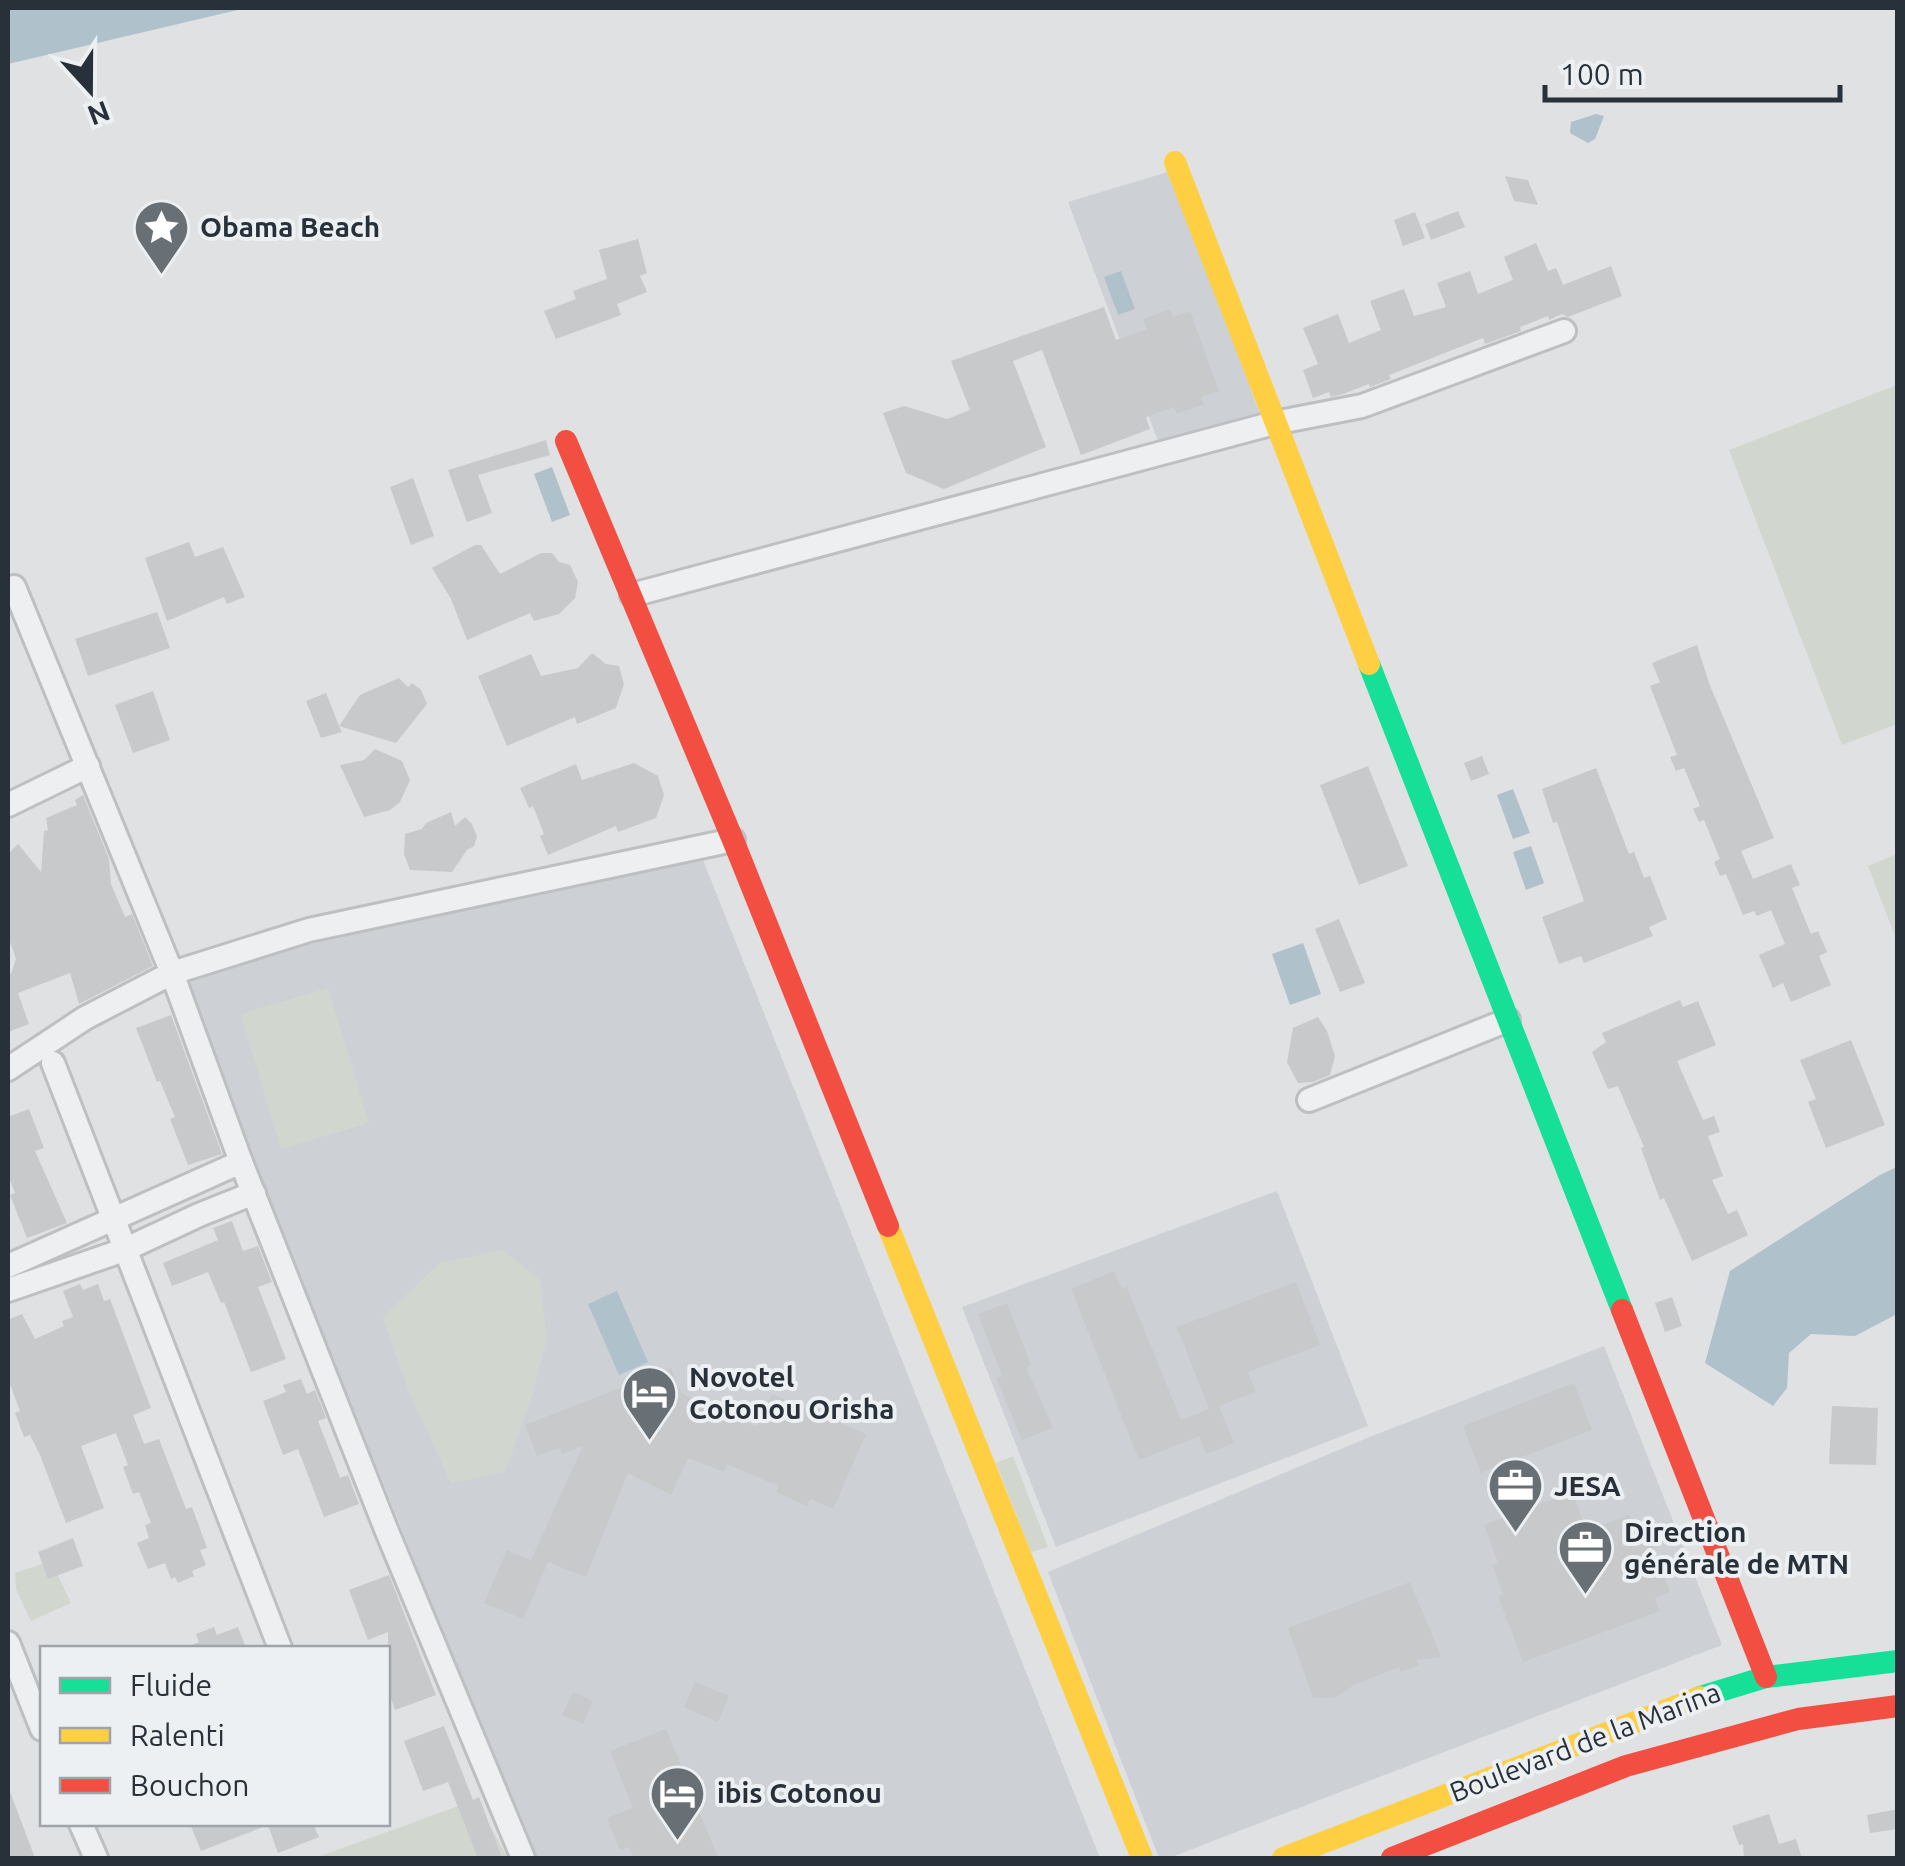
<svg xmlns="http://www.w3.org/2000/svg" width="1905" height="1866" font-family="Ubuntu,sans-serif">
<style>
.built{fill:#cdd1d6}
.green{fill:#d1d7cf}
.water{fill:#afc1cb}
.building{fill:#c7c9cb}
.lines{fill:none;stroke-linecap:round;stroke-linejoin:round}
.street-casing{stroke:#bdbfc1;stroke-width:28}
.street{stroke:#eeeff0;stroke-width:22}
.fast{stroke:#16e098;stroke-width:22}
.slow{stroke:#ffcf43;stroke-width:22}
.jam{stroke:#f24e42;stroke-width:22}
.labels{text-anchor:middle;stroke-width:8;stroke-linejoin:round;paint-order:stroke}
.poi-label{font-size:28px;font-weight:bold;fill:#28313a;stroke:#ecf0f3;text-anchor:start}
.street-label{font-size:28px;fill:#28313a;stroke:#ecf0f3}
</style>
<rect width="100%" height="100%" fill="#dfe1e3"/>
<g class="built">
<path d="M1171 171 1261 417 1158 441 1068 202Z"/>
<path d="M703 860 1100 1858H534L182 983 195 969Z"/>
<path d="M1277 1191 1368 1426 1056 1547 962 1307Z"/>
<path d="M1604 1346 1722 1645 1169 1858H1159L1048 1572 1372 1436Z"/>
</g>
<g class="green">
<path d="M1897 385V724L1842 745 1729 450Z"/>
<path d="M1897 854V941L1868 866Z"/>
<path d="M328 988 369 1123 281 1149 241 1014Z"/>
<path d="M503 1250 540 1280 547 1339 531 1399 505 1472 451 1483 407 1387 383 1317 440 1263Z"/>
<path d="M1013 1456 1048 1547 1031 1552 996 1463Z"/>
<path d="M51 1561 71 1603 31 1621 16 1589 15 1573Z"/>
<path d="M475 1800 508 1858H315Z"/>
</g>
<g class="water">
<path d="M8 8H246L8 64Z"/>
<path d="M1596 114 1604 116 1595 139 1588 143 1570 133 1571 122Z"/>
<path d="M1121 271 1135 309 1118 315 1104 277Z"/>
<path d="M552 467 570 515 552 522 534 474Z"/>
<path d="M1513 789 1530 833 1513 839 1497 795Z"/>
<path d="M1531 846 1544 883 1526 890 1513 852Z"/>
<path d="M1303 943 1321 994 1290 1005 1272 954Z"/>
<path d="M1897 1167V1314L1855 1336 1811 1334 1789 1353 1787 1388 1773 1406 1705 1363 1730 1271 1880 1175Z"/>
<path d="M617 1291 648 1362 619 1375 588 1304Z"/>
</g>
<g class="building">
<path d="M1505 176 1528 180 1538 205 1514 201Z"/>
<path d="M1458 211 1465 227 1431 240 1425 224Z"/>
<path d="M1415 212 1425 238 1403 246 1394 220Z"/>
<path d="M638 239 647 273 640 276 647 292 617 304 621 315 556 339 544 311 576 299 573 291 607 279 599 250Z"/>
<path d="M1536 243 1548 271 1556 268 1563 285 1611 266 1622 296 1568 317 1562 314 1549 320 1548 316 1520 327 1521 331 1485 344 1483 338 1389 375 1391 379 1370 387 1369 384 1343 394 1331 397 1329 392 1313 398 1303 370 1318 364 1303 328 1338 314 1349 343 1381 330 1370 301 1404 289 1414 316 1446 307 1437 283 1470 271 1478 294 1513 280 1504 257Z"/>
<path d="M1104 307 1116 340 1147 329 1143 319 1170 309 1173 317 1190 311 1219 391 1201 397 1204 404 1177 414 1174 407 1146 417 1150 429 1081 455 1042 350 1013 361 1046 447 944 489 906 473 883 413 904 406 947 419 970 410 951 361Z"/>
<path d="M546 440 550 455 478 475 492 513 467 522 448 470Z"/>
<path d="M413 478 434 536 411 545 390 487Z"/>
<path d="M189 542 195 557 223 547 245 597 227 604 224 597 167 621 145 558Z"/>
<path d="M475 545H481L500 574 541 553H552L559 562 570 565 578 582 575 598 559 614 534 621 530 613 467 640 451 599 432 568Z"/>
<path d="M157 612 170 648 88 676 75 639Z"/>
<path d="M1697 645 1709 683 1774 838 1741 851 1753 879 1791 864 1800 885 1792 888 1811 934 1818 931 1827 952 1819 956 1831 985 1791 1002 1783 983 1773 988 1759 955 1785 944 1771 910 1757 916 1754 911 1743 915 1726 874 1720 876 1714 862 1720 859 1704 820 1699 822 1693 809 1700 806 1684 768 1676 771 1670 757 1677 755 1650 686 1660 682 1652 663Z"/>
<path d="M592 653 606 664 619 666 624 684 616 708 577 724 575 717 507 746 478 676 531 654 541 676 578 668Z"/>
<path d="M399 678 408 687 412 683 421 690 427 704 396 743 339 726 342 732 321 738 306 701 326 693 339 726 360 695Z"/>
<path d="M153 691 170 740 133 753 115 705Z"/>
<path d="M375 749 402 761 410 780 400 802 390 810 364 817 340 765 364 760Z"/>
<path d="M1482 756 1489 774 1471 781 1464 763Z"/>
<path d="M634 763 658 776 664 795 656 818 618 832 616 826 548 855 540 836 544 834 533 806 529 808 520 788 576 764 582 780Z"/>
<path d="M1368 766 1408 866 1359 885 1320 785Z"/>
<path d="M1596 768 1629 854 1634 852 1644 878 1650 876 1667 919 1649 927 1653 936 1584 963 1581 956 1559 964 1542 917 1584 901 1557 822 1553 823 1542 789Z"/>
<path d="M83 795 109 859 111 884 125 917 132 914 153 966 79 1004 70 973 18 993 29 1024 8 1032V970L11 974 16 959 8 936V854L18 844 41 872 44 831 48 830 46 818 77 805 75 800Z"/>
<path d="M451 812 455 826 465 817 472 824 477 837 474 846 467 850 452 872 410 870 404 854 405 834 422 829 426 823Z"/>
<path d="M1339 919 1365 983 1340 992 1315 929Z"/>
<path d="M1680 1000 1683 1007 1698 1001 1716 1045 1677 1061 1703 1120 1714 1116 1720 1132 1708 1136 1723 1176 1712 1180 1728 1214 1737 1210 1748 1235 1692 1261 1664 1198 1660 1200 1641 1148 1644 1147 1618 1086 1608 1089 1592 1052 1606 1042 1602 1033Z"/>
<path d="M171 1015 222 1154 188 1165 170 1119 175 1117 160 1081 157 1082 136 1028Z"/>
<path d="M1318 1017 1327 1031 1335 1056 1330 1075 1313 1082 1298 1083 1287 1062 1293 1028Z"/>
<path d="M1851 1040 1885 1125 1826 1148 1808 1102 1816 1099 1800 1060Z"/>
<path d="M29 1109 44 1148 35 1151 67 1223 27 1238 10 1195 15 1193 8 1175V1117Z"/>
<path d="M232 1221 243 1251 258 1246 272 1282 258 1287 286 1359 251 1372 224 1302 221 1303 208 1272 172 1286 163 1263 218 1240 213 1228Z"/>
<path d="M1114 1271 1122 1289 1127 1287 1181 1420 1209 1409 1177 1327 1296 1282 1320 1345 1248 1372 1256 1392 1219 1406 1234 1443 1206 1454 1199 1436 1139 1460 1071 1289Z"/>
<path d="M80 1284 83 1290 98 1284 104 1301 110 1299 151 1408 133 1415 144 1444 159 1439 186 1509 192 1507 207 1548 200 1550 206 1565 192 1571 194 1576 178 1583 175 1577 171 1579 165 1563 148 1569 137 1543 149 1538 145 1525 151 1523 139 1492 133 1494 123 1467 128 1465 116 1433 81 1446 104 1508 66 1523 40 1455 30 1435 24 1437 15 1413 20 1411 8 1379V1320L22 1314 35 1339 64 1326 62 1321 73 1317 63 1291Z"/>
<path d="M1672 1297 1682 1326 1665 1332 1655 1303Z"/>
<path d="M1007 1303 1031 1365 1026 1367 1053 1428 1022 1440 996 1378 1002 1376 978 1314Z"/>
<path d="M671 1368 681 1393 757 1427 772 1394 866 1434 833 1509 810 1499 807 1506 776 1492 778 1486 727 1464 724 1472 688 1458 671 1495 628 1473 586 1577 548 1562 523 1619 484 1603 507 1550 531 1560 583 1446 562 1454 560 1448 537 1456 525 1425Z"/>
<path d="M301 1379 307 1394 315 1390 326 1418 318 1421 336 1467 340 1478 348 1475 359 1504 324 1517 298 1449 283 1455 263 1401 286 1392 283 1385Z"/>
<path d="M1574 1383 1592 1430 1481 1473 1463 1426Z"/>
<path d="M1832 1406 1878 1408 1876 1465 1829 1464Z"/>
<path d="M1572 1492 1587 1531 1629 1515 1640 1544 1650 1540 1670 1592 1655 1598 1660 1611 1523 1662 1498 1596 1503 1594 1492 1565 1498 1563 1484 1525Z"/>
<path d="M73 1538 83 1566 48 1579 38 1552Z"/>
<path d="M389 1575 436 1695 395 1710 388 1690V1632L368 1640 349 1590Z"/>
<path d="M1410 1582 1441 1657 1417 1660 1419 1666 1401 1672 1399 1667 1354 1685 1334 1698H1313L1288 1628Z"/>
<path d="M214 1627 217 1635 238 1627 246 1648H186L199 1642 196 1634Z"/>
<path d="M695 1682 729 1696 718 1722 684 1707Z"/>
<path d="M573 1692 593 1701 583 1724 562 1715Z"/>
<path d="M444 1726 473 1800 479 1797 502 1858H478L448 1782 423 1791 404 1741Z"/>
<path d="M666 1729 718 1858H634L629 1847 620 1850 607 1818 633 1808 610 1751Z"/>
<path d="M9 1789 35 1858H8Z"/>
<path d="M1898 1809V1829L1870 1833 1867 1815Z"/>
<path d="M1769 1814 1779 1844 1796 1839 1802 1858H1744L1743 1844 1739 1845 1732 1826Z"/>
<path d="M190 1824H313L319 1837 278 1853 268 1825 201 1851Z"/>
</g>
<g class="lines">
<defs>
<g id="street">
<path d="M14 587 172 973 241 1162 386 1529 523 1858"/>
<path d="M632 595 1274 423 1362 406 1564 331"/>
<path d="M8 805 88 766"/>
<path d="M53 1063 280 1648"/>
<path d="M8 1069 85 1018 172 973 309 930 733 840"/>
<path d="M1309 1100 1508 1020"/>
<path d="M8 1266 241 1162"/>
<path d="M8 1290 124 1250 199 1215 254 1193"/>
<path d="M8 1643 42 1729"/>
<path d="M81 1824 96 1858"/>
</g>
</defs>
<use href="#street" class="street-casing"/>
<use href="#street" class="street"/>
<g class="fast">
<path d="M1369 664 1622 1310"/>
<path d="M1700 1697 1766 1677 1898 1661"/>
</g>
<g class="slow">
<path d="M1175 162 1369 664"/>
<path d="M888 1226 1142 1858"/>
<path d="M1283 1858 1700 1697"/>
</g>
<g class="jam">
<path d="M566 441 733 840 888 1226"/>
<path d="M1622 1310 1766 1677"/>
<path d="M1392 1858 1626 1766 1798 1719 1898 1706"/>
</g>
</g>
<defs>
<symbol id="sight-pin" viewBox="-11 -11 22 30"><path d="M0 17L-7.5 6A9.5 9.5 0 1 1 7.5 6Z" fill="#686f75" stroke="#ecf0f3"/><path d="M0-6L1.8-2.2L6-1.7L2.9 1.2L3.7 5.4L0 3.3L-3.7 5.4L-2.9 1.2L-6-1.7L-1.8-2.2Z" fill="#fff"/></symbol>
<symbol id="hotel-pin" viewBox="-11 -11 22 30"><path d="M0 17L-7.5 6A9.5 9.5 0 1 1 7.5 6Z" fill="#686f75" stroke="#ecf0f3"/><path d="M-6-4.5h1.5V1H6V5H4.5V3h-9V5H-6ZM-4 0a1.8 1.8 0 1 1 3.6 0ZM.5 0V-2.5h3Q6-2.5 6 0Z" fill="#fff"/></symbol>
<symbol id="office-pin" viewBox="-11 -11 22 30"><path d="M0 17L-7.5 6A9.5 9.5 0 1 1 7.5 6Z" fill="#686f75" stroke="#ecf0f3"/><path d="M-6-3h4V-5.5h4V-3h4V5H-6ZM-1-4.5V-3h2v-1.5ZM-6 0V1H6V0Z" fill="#fff"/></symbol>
</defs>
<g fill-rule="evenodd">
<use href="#sight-pin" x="130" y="196" width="63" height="86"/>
<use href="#hotel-pin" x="618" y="1362" width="63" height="86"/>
<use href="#office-pin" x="1484" y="1454" width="63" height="86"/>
<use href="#office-pin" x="1554" y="1516" width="63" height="86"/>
<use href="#hotel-pin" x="646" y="1762" width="63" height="86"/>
</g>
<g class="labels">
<g class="poi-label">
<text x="200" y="237">Obama Beach</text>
<text x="689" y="1387">Novotel<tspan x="689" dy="32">Cotonou Orisha</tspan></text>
<text x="1554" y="1496">JESA</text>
<text x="1624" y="1542">Direction<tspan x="1624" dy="32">générale de MTN</tspan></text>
<text x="717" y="1803">ibis Cotonou</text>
</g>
<g class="street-label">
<text transform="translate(1585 1742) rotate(-21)" y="10">Boulevard de la Marina</text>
</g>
</g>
<rect width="1905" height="1866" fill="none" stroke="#28313a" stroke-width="20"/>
<rect x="40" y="1646" width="350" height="180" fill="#ecf0f3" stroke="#9ea4a9" stroke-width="2.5"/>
<rect x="60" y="1678" width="50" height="15" fill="#16e098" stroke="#9ea4a9" stroke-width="2.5"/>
<text x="130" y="1696" font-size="30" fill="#28313a">Fluide</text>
<rect x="60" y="1728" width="50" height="15" fill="#ffcf43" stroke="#9ea4a9" stroke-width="2.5"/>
<text x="130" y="1746" font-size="30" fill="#28313a">Ralenti</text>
<rect x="60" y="1778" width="50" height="15" fill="#f24e42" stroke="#9ea4a9" stroke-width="2.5"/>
<text x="130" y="1796" font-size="30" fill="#28313a">Bouchon</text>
<g transform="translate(90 90) rotate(159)" stroke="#ecf0f3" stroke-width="8" paint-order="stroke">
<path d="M0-8L18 38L0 25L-18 38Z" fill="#28313a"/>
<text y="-15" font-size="28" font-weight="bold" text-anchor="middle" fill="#28313a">N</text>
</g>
<path d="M1545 85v15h295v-15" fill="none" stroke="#28313a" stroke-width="5"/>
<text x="1560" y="85" font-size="30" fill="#28313a" stroke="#ecf0f3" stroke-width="8" paint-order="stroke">100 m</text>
</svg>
